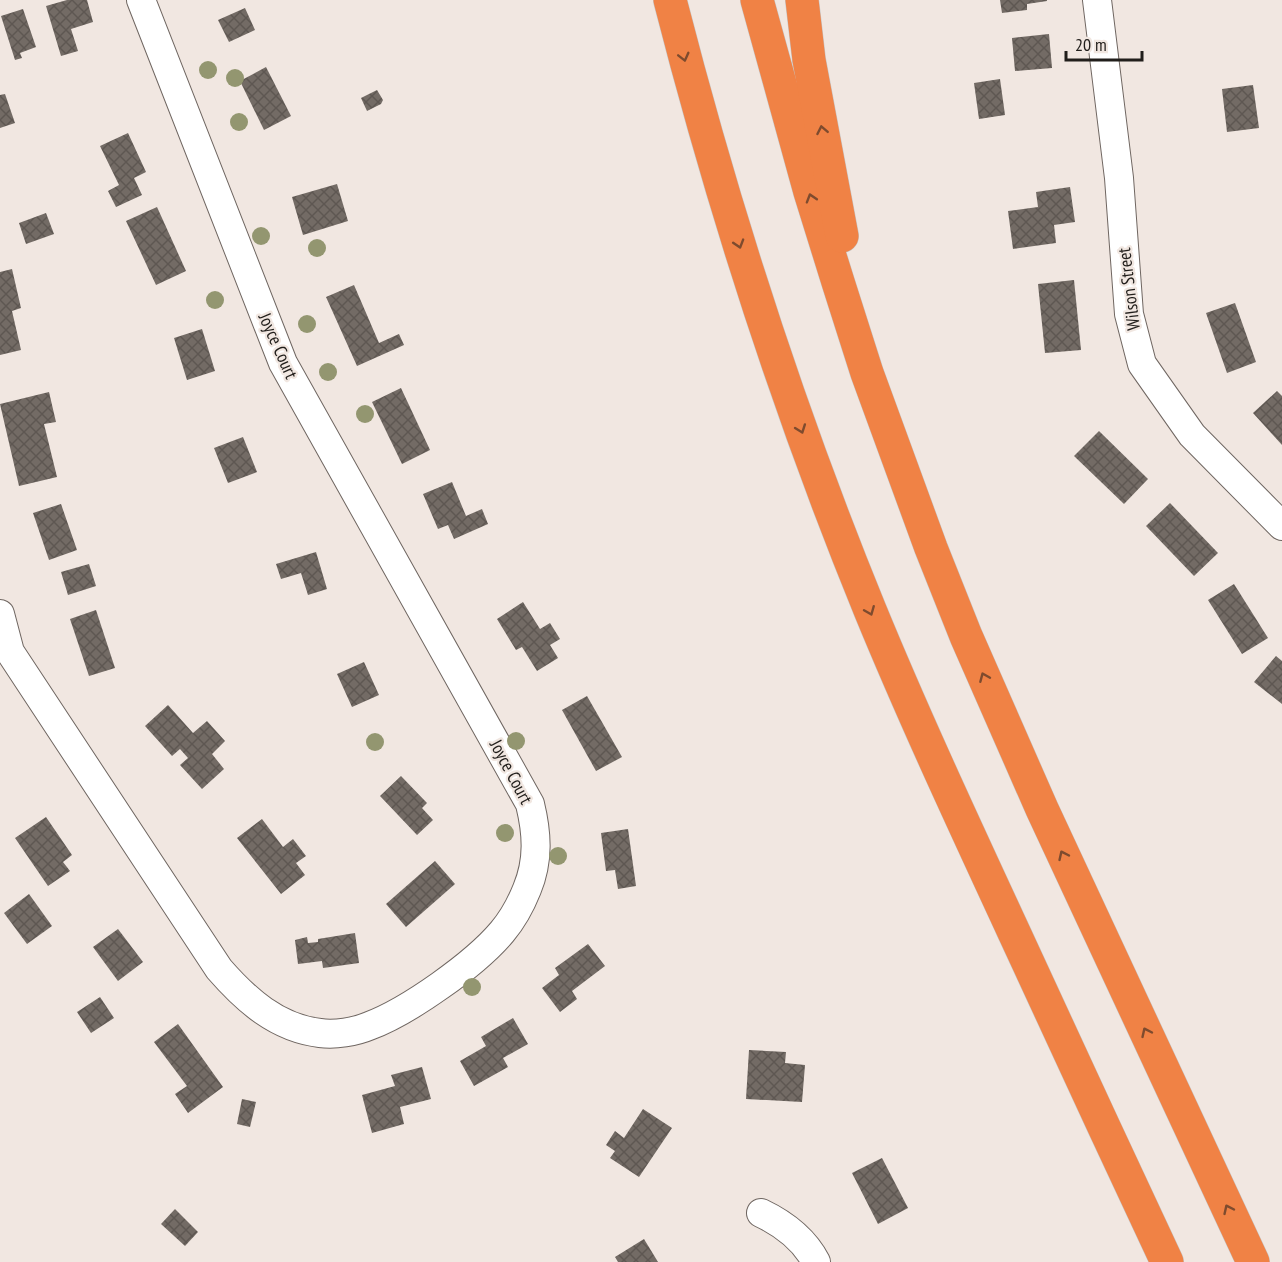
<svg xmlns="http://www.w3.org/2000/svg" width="1282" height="1262" font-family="'PT Sans Narrow',sans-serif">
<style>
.building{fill:url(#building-cross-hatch)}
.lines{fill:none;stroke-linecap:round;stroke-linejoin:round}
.minor-casing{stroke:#6f6661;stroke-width:30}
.motorway-casing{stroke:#c5c4c4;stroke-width:34}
.minor{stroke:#fff;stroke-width:28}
.motorway{stroke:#f08245;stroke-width:33}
.tree{fill:#939670}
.oneway{stroke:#7e4b2e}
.labels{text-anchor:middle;stroke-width:4.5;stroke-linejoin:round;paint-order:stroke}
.street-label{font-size:18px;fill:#211e1b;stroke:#f1e7e1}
</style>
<defs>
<pattern id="building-cross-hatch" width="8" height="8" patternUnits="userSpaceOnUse" patternTransform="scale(1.5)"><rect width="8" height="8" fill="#736b65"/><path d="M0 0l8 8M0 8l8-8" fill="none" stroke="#5e5752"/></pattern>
</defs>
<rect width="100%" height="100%" fill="#f1e7e1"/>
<g class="building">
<path d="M67 0H87L93 22 71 29 78 51 61 56 46 6Z"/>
<path d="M1000 0H1047V1L1027 4V10L1002 13Z"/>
<path d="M245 8 255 30 229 42 218 20Z"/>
<path d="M23 9 36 47 20 53 22 58 15 60 1 16Z"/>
<path d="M1049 34 1052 68 1015 71 1012 38Z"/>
<path d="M266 67 291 116 264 130 240 81Z"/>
<path d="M1000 79 1005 115 979 119 974 83Z"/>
<path d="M1253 85 1259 128 1227 132 1222 89Z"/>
<path d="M377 90 383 100 381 104 367 111 361 98Z"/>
<path d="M5 94 15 123 0 128V95Z"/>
<path d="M128 133 146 172 134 178 142 195 116 207 108 191 119 185 100 146Z"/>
<path d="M337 184 348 221 303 235 292 197Z"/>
<path d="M1070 187 1075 222 1054 225 1056 243 1013 249 1008 211 1038 207 1036 192Z"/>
<path d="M157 207 186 271 156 285 126 221Z"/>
<path d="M46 213 54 234 26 244 19 223Z"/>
<path d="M12 269 21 308 12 311 21 350 0 355V272Z"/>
<path d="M1074 280 1081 350 1045 353 1038 284Z"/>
<path d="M354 285 379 343 399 334 404 345 357 366 326 297Z"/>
<path d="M1235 303 1256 362 1227 373 1206 313Z"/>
<path d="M202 329 215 371 187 380 174 338Z"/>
<path d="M401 388 430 450 402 464 372 402Z"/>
<path d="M1277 391 1282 396V445L1253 413Z"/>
<path d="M49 392 56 422 44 424 57 477 19 486 0 404Z"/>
<path d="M1099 431 1148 479 1124 504 1074 456Z"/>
<path d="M243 437 257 472 228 483 214 448Z"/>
<path d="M452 482 466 516 482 509 488 524 454 539 448 525 438 529 423 494Z"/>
<path d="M1170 503 1218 553 1194 576 1146 526Z"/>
<path d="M61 504 77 550 49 560 33 513Z"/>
<path d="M316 552 327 589 308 595 301 573 281 579 276 564Z"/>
<path d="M89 564 96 586 68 595 61 572Z"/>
<path d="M1234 584 1268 638 1242 654 1208 600Z"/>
<path d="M523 602 540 629 550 623 560 639 550 645 558 658 537 671 522 647 516 650 497 619Z"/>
<path d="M96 610 115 668 89 676 70 619Z"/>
<path d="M1276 656 1282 661V704L1254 682Z"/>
<path d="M364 662 379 695 352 707 337 674Z"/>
<path d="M587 696 622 757 596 771 562 710Z"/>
<path d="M168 705 193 733 207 721 225 741 212 754 224 769 202 789 180 765 188 758 180 749 172 756 145 726Z"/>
<path d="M401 776 427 803 422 808 433 820 417 835 380 796Z"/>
<path d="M46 817 72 855 63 862 70 871 48 886 15 838Z"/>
<path d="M262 819 283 847 293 839 306 856 296 863 305 875 281 894 237 838Z"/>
<path d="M628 829 636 886 618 889 615 870 606 871 601 833Z"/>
<path d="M435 861 455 884 406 927 386 904Z"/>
<path d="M29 894 52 926 27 944 4 913Z"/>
<path d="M118 929 143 962 118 981 93 947Z"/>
<path d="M355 933 359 963 323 968 322 961 298 964 295 940 307 937 308 943 318 942V939Z"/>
<path d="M588 944 605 966 572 991 577 999 560 1012 542 988 559 975 555 968Z"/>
<path d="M100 997 114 1018 91 1033 77 1012Z"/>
<path d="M513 1018 528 1044 503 1058 508 1067 474 1086 460 1061 486 1046 481 1037Z"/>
<path d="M178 1024 223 1087 188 1113 175 1094 187 1086 154 1042Z"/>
<path d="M749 1050 786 1052 785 1063 805 1065 802 1102 746 1099Z"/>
<path d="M422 1067 431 1099 400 1107 404 1124 372 1133 362 1095 395 1086 391 1075Z"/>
<path d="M242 1099 256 1102 250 1127 237 1124Z"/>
<path d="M643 1109 672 1128 639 1177 610 1158 615 1151 606 1145 615 1131 624 1138Z"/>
<path d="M882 1158 908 1208 878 1224 852 1173Z"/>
<path d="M175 1209 198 1232 185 1246 161 1224Z"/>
<path d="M644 1239 658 1262H618L615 1257Z"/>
</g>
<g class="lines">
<defs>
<g id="minor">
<path d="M1097 0 1119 178 1129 314 1142 364 1192 435 1282 526"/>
<path d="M0 614 10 652 219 969C246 1000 277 1028 320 1033 335 1035 355 1032 369 1026 409 1011 475 964 502 932 513 919 521 904 527 889 539 860 537 833 530 804L283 363 141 0"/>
<path d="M761 1213C784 1224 804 1239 816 1262"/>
</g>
<g id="motorway">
<path d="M670 0C723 207 789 412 870 610 914 717 963 822 1012 928 1063 1039 1115 1151 1167 1262"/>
<path d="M757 0 810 192 838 282 867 373 931 548 966 636 1042 809 1253 1262"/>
<path d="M802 0 809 60 842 236"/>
</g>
</defs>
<use href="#minor" class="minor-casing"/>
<use href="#motorway" class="motorway-casing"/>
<use href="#minor" class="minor"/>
<use href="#motorway" class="motorway"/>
</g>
<g class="tree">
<circle cx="208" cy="70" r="9"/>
<circle cx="235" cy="78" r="9"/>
<circle cx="239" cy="122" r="9"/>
<circle cx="261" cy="236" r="9"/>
<circle cx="317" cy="248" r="9"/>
<circle cx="215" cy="300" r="9"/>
<circle cx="307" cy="324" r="9"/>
<circle cx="328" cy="372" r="9"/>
<circle cx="365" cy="414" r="9"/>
<circle cx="516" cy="741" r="9"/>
<circle cx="375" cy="742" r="9"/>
<circle cx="505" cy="833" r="9"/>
<circle cx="558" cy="856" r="9"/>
<circle cx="472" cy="987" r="9"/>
</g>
<defs><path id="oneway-chevron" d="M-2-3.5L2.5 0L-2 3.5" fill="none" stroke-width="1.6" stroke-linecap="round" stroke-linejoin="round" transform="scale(1.5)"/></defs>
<g class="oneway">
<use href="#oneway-chevron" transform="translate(684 57) rotate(76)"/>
<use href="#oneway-chevron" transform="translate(822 130) rotate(-101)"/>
<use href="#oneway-chevron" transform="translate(811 198) rotate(-107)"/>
<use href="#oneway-chevron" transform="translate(739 244) rotate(73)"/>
<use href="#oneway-chevron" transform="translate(801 429) rotate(70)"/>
<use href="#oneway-chevron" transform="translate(870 611) rotate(68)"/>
<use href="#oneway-chevron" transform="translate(984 677) rotate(-113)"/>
<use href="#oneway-chevron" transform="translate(1063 855) rotate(-115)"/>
<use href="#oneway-chevron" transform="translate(1146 1032) rotate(-115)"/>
<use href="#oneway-chevron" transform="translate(1228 1209) rotate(-115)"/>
</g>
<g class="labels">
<g class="street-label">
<text transform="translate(1129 289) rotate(-97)" y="6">Wilson Street</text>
<text transform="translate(278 346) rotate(66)" y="6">Joyce Court</text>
<text transform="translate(511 772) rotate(62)" y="6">Joyce Court</text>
</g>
</g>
<path d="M1066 51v9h76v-9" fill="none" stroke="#211e1b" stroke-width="3"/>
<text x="1075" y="51" font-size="18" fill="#211e1b" stroke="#f1e7e1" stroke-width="4.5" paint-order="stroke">20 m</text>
</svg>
